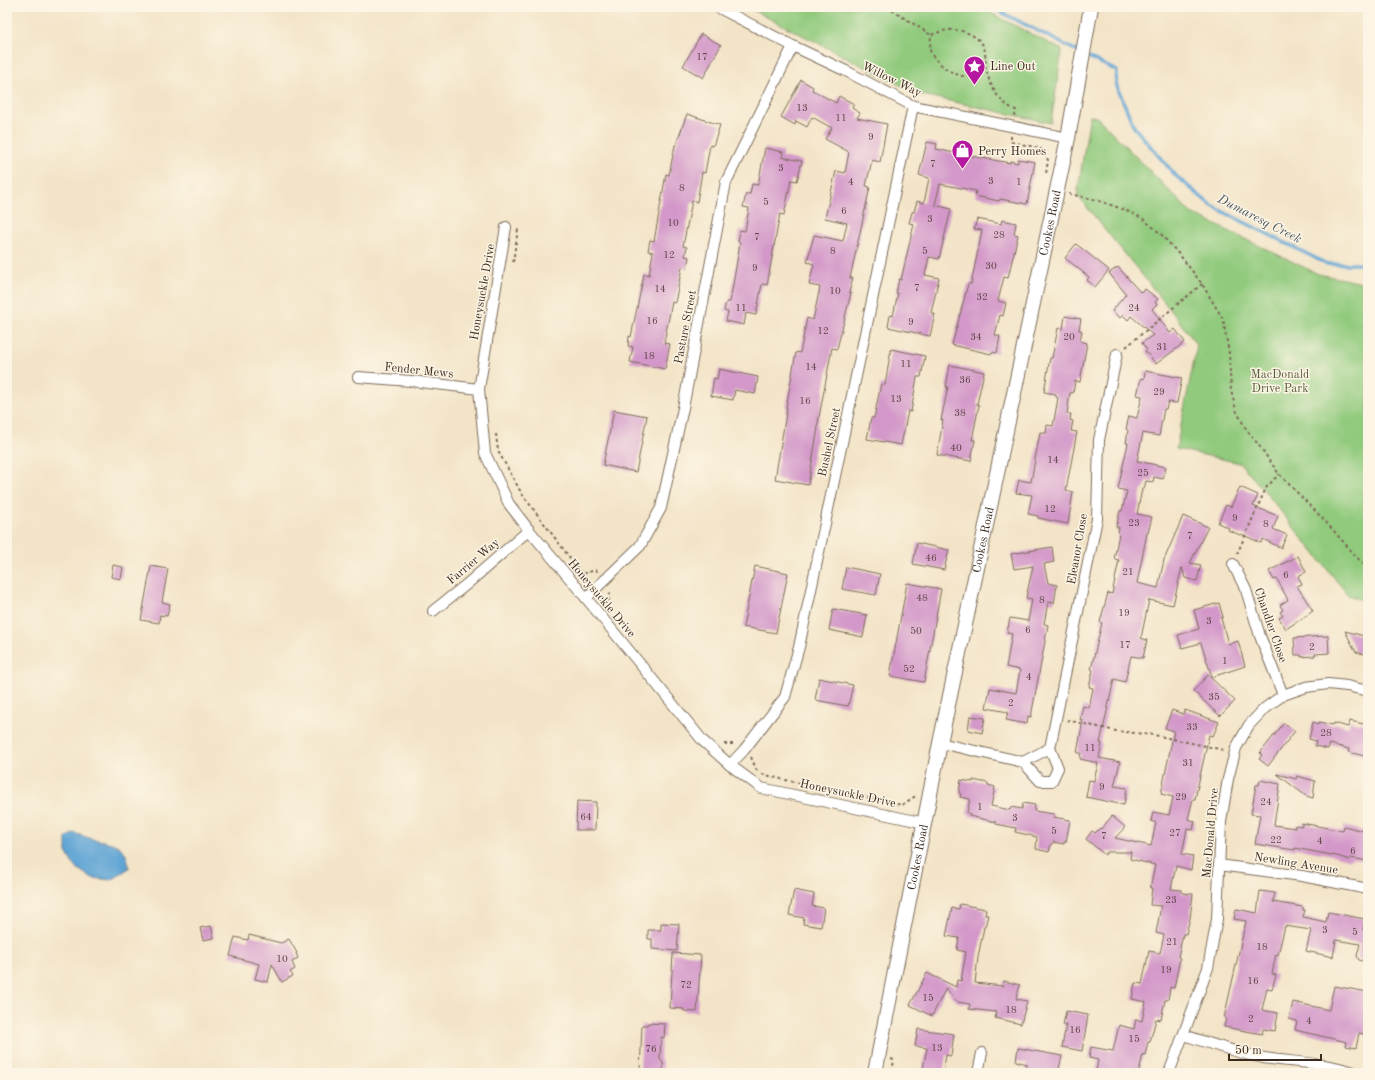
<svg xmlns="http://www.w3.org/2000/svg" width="1375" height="1080" font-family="'Old Standard TT',serif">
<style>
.green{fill:#91ca7d;stroke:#667a4e}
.water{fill:#5fa4d4;stroke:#4d6779}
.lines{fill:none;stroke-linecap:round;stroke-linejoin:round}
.stream{stroke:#5fa4d4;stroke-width:3.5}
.building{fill:#d398c9}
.street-casing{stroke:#7b6b59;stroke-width:12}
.secondary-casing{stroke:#7b6b59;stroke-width:16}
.path{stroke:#7b6b59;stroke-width:2;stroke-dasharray:3 3;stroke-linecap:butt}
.street{stroke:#fff;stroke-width:10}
.secondary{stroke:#fff;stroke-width:14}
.labels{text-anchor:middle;stroke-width:3;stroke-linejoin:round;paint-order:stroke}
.number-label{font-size:10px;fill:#614649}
.poi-label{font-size:12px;fill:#3b2a1e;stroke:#fcf5e5;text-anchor:start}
.street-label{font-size:12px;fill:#3b2a1e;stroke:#fcf5e5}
.park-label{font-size:12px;fill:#555a3a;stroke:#fcf5e5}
.water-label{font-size:13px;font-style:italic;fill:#48555e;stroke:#fcf5e5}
</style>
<rect width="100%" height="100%" fill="#fcf5e5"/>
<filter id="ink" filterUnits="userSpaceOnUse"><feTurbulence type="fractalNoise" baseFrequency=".025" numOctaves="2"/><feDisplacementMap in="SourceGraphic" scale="8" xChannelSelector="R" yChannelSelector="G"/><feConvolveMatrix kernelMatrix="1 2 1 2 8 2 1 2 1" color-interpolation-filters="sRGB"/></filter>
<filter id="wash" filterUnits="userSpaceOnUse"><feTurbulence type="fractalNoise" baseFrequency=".012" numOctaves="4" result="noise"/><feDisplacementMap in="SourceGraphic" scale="16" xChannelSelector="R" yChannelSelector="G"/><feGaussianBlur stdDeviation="0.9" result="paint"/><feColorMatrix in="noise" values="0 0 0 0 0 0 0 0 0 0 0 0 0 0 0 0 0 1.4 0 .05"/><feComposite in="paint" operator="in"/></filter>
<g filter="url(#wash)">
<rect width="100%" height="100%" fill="#f3e4c7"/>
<g class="green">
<path d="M747 7H979L1062 50 1051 123 918 94Z"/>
<path d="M1090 115 1098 118 1191 213 1318 274 1368 284V602L1348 595 1262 488 1240 463 1176 449 1197 345 1173 313 1077 195Z"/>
</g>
<path class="water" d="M74 833C80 835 86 837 92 839 113 843 127 843 129 868L112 880 91 878 74 866 66 852V838Z"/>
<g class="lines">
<g class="stream">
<path d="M991 7 1079 52"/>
<path d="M1086 56 1117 71 1116 84 1134 127 1176 176 1212 206 1327 264H1368"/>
</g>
</g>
<g id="blocks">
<g class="building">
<path d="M701 34 721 45 703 78 683 66Z"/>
<path d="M801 80 813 87 812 90 836 103 839 96 854 104 852 108 860 113 857 118 887 124 880 162 872 160 866 186 870 187 850 278H853L849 292 851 293 837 349 832 348 817 428H818L808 485 775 479 787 408H786L796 352 800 353 807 318 813 320 820 287 809 285 814 264 807 262 814 235 843 241 847 223 825 218 836 171 845 173 849 152 825 139 832 128 812 117 807 127 796 121 795 125 781 117Z"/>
<path d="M687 114 720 125 713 146 710 145 705 173 702 172 697 202 692 201 683 246 687 247 685 256 689 257 687 268 682 267 675 303 672 302 664 343 670 344 665 369 630 362 633 347 628 346 629 336 631 337 644 274 649 275 653 252 648 251 650 240 654 241 666 174 669 175 675 145H676Z"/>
<path d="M927 142 937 144 936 149 955 153 1010 163V161L1018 163V159L1035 162 1027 204 1000 199 999 201 975 196 976 191 940 184 935 205 951 209 939 259 929 257 925 275 939 278 931 313 935 314 930 336 888 327 890 315 893 316 898 293H896L899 279 901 280 914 224 909 223 912 212H914L917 201 924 203 929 178 919 175Z"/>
<path d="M765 148 783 152 782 157 802 161 797 181 791 180 784 215 780 214 767 285 762 284 756 315 746 313 744 325 726 321 728 312 724 311 726 302H730L739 249 740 242H738L740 230 745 231 749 208 743 207 746 194H750L752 184 758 185Z"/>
<path d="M977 219 1001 224 1002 220 1016 223 1014 234 1018 235 1008 278 1004 277 998 301 1006 303 1003 316 1000 315 995 335 1000 336 997 353 992 352 991 354 952 345 968 284H971L980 241 982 230 974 229Z"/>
<path d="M1076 244 1109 270 1095 287 1087 280 1089 277 1065 258Z"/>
<path d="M1118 267 1140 292 1141 291 1143 292 1145 289 1158 299 1155 302 1157 304 1152 309 1170 333 1175 329 1185 342 1156 364 1145 351 1147 350 1142 343 1153 335 1131 316 1128 320 1123 315 1120 318 1112 311 1126 294 1109 273Z"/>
<path d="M1065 316 1081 319 1079 330 1082 331 1080 341 1087 343 1080 382 1075 381 1073 393H1070L1067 414H1071L1070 420 1073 421 1071 431 1077 432 1066 490 1073 492 1068 524 1038 518V516L1028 514 1032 495 1016 493 1019 480 1031 482 1040 432 1046 433 1047 425 1053 426 1058 398 1056 397V394L1044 392 1050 358H1052L1058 328 1063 329Z"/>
<path d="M891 349 925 356 921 377H917L911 412 908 411 901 445 867 439 871 418H874L881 384 885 385Z"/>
<path d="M950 365 984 372 977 404 979 405 972 440H975L971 461 937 455 943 420H941L948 387H946Z"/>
<path d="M719 369 758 377 755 394 735 390 733 400 711 396 714 378 717 379Z"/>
<path d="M1145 371 1182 378 1177 403 1168 402 1166 409H1164L1159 436 1143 433 1137 461 1166 467 1163 479 1154 477 1153 482 1146 481 1144 489H1142L1137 514 1152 517 1148 533H1147L1137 583 1158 588 1164 560 1183 516 1208 527 1190 563 1201 565 1197 581 1185 578 1182 567 1173 605 1149 600 1141 638 1147 640 1143 658 1131 656 1125 682 1114 679 1100 743H1102L1099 758 1120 762 1114 786 1127 788 1124 805 1086 797 1089 780 1094 781 1098 763 1080 759 1081 753H1077L1083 720H1080L1083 706 1089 708 1093 688 1089 687 1093 670 1091 669 1102 623 1100 622 1108 593 1112 594 1119 560 1114 559 1119 534 1118 533 1119 527H1116L1120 511H1122L1127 491 1118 489 1128 443H1126L1128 430 1126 429 1129 416 1137 418 1142 396 1137 395 1141 378 1144 379Z"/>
<path d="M614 410 647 416 636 472 603 465Z"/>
<path d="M1240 487 1258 495 1253 506 1278 516 1273 529 1287 535 1281 548 1263 539 1261 543 1241 534 1240 535 1228 530 1229 528 1218 523 1226 505 1231 507Z"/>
<path d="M917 543 949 550 944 570 913 564Z"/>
<path d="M1052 547 1054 562 1044 564 1048 583 1057 585 1054 603 1048 602 1044 624 1048 625 1031 717 1028 716 1027 724 1006 720 1008 712 986 708 990 688 1016 693 1020 670 1006 667 1012 634 1007 633 1010 618 1028 621 1032 599 1026 598 1033 566 1014 569 1011 554Z"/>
<path d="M1298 556 1306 572 1298 576 1302 584 1297 586 1313 611 1286 629 1279 618 1283 616 1280 612 1283 610 1280 605 1288 600 1277 579 1274 580 1269 571Z"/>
<path d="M113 565 123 567 121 579 111 577Z"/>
<path d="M151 566 168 569 162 602 170 604 167 616 160 615 159 623 141 620Z"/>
<path d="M755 566 788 573 776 633 743 627Z"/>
<path d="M846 567 880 574 876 595 842 589Z"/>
<path d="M907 583 941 589 924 682 890 676Z"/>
<path d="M1219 603 1223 617 1221 618 1228 644 1238 641 1245 666 1212 677 1201 643 1182 648 1178 635 1199 629 1194 610Z"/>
<path d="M833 609 867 615 863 637 829 630Z"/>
<path d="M1345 631 1368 637V655L1356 652Z"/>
<path d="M1328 636 1329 653 1315 654V656L1301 657V655H1295L1294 638Z"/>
<path d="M1208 675 1235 701 1220 716 1193 691Z"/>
<path d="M819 678 853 685 848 706 815 700Z"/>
<path d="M1172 710 1183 714 1185 710 1219 722 1213 736 1209 735 1195 799H1193L1188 819 1195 821 1193 830 1187 829 1182 854 1193 856 1191 870 1176 866 1171 889 1182 890V893L1193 894 1190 918 1186 934H1183L1178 957 1180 958 1174 988 1170 987 1168 1000H1165L1161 1020 1156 1019 1150 1042H1148L1145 1055 1143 1054 1139 1072 1108 1073 1096 1071 1098 1060 1089 1058 1091 1047 1113 1051 1119 1025 1134 1029 1136 1019 1142 1021 1146 1002 1132 999 1135 983 1142 984 1149 951 1160 953 1164 935 1156 933 1161 906 1150 905 1152 888H1150L1155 865 1130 859 1131 852H1107L1105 855 1086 839 1092 831 1095 833 1100 828 1101 829 1112 816 1125 827 1115 838 1151 846 1156 823 1151 821 1153 812 1169 815 1173 797 1161 794 1174 731 1165 728Z"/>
<path d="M970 716 985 718 982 733 968 730Z"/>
<path d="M1350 721 1368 725V752H1366L1365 756 1348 752 1349 749 1330 744 1328 749 1315 746 1316 741 1309 739 1313 722 1319 724V722L1333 725 1334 723 1348 727Z"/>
<path d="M1284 723 1295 731 1268 766 1259 759 1262 755 1260 753Z"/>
<path d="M1277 774 1296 779 1297 776 1315 781 1313 798 1306 796Z"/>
<path d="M961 780 973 782V780L988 783V785L995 787 991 806 1010 810 1011 807 1022 809 1023 803 1035 805 1034 811 1054 814 1053 817 1070 820 1066 842H1064V844L1053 842 1052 845 1051 844 1049 852 1036 849 1037 837 1015 832 1016 828 996 824V822L969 816 970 814 967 813 970 799 960 797 961 794 959 793Z"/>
<path d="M1260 780 1280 784 1274 825 1295 828V825L1302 826V823L1343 831 1344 826 1367 832 1365 842 1368 843V861L1351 858 1350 860 1337 856 1295 848V850L1255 844 1260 815 1251 814 1256 785H1259Z"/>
<path d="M577 801 596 802 595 830H576Z"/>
<path d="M794 890 814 894 812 906 824 908 821 927 803 924 804 918 789 915Z"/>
<path d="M1260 891 1275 893 1273 902 1303 907V910H1305L1303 917 1326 922 1328 912 1365 919 1363 930 1364 926 1368 927V953L1365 962 1359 960 1357 956 1360 944 1336 940 1333 957 1306 951 1311 930 1285 926 1278 955 1276 954 1272 974 1276 975 1272 989 1267 988 1262 1010 1278 1013 1275 1031 1263 1029 1262 1034 1224 1027 1226 1018H1224L1246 921 1234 919 1236 909 1257 913Z"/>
<path d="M960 904 986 909 985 915H988L985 927H984L978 957 975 983 1003 986 1004 981 1020 985 1016 999 1027 1001 1021 1024 995 1018 996 1012 969 1009 970 1004 957 1002 946 988 932 1016 910 1005 927 973 956 987 957 980 961 981 966 952 957 950 959 938 946 936 952 908 959 909Z"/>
<path d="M661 923 679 924 677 951 652 949V939H648V930H661Z"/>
<path d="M211 926 214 938 203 940 200 928Z"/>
<path d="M249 935 281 943 289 939 297 953H296L298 958 292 962 295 969 290 972 293 976 282 982 272 964 268 982 255 979 259 964 230 956 235 937 248 940Z"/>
<path d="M673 953 701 955 697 1012 684 1011V1009L670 1008Z"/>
<path d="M1334 986 1368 992V1035L1359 1033 1356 1048 1346 1046 1347 1042 1295 1030 1297 1021 1289 1019 1293 1002 1329 1010Z"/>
<path d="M1066 1011 1088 1015 1082 1051 1062 1047 1066 1025H1063Z"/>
<path d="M649 1023 665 1024 664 1038 661 1037 660 1059 663 1063V1070L659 1073H641L640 1072 642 1025H648Z"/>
<path d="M918 1029 954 1034 951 1056 946 1055 943 1073H922L927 1048 915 1046Z"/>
<path d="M1018 1048 1062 1056 1058 1073H1026L1027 1064 1016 1061Z"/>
</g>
</g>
</g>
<g filter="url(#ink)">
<use href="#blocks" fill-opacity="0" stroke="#7b6b59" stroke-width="1"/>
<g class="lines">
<defs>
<g id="street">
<path d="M717 7 793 46 846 71 913 106 1068 138"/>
<path d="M506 227 479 389 485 453 509 504 529 530 586 598 703 741 730 765 761 788 925 823"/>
<path d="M358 377 411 381 479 389"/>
<path d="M1233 564 1246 590 1260 636 1283 695"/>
<path d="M586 598 640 546 661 508 683 408 726 182 793 46"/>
<path d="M433 611 467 584 529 530"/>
<path d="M940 743 1023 762 1040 781H1052L1058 768 1050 748 1097 519 1099 440 1117 354"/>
<path d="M1023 762 1050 748"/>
<path d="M730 765 744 750 785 697 799 647 913 106"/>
<path d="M1219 865 1302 876 1368 889"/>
<path d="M1184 1035C1211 1044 1237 1053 1264 1058 1296 1063 1325 1062 1356 1073"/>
<path d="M978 1073 982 1053"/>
<path d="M1169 1073 1208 968 1217 919 1221 822 1228 779 1236 748 1249 725 1265 708 1283 695 1306 687 1328 684 1347 686 1368 691"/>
</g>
<g id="secondary">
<path id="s1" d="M875 1073 940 743 1068 138 1091 7"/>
</g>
</defs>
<use href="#street" class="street-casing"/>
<use href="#secondary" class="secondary-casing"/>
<g class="path">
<path d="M887 7 931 35"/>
<path d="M986 68C979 72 972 77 963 76 953 75 936 63 931 53 929 49 931 40 931 35 939 32 947 29 955 30 965 30 980 38 984 47 986 54 985 62 986 69 990 86 999 104 1016 110L1015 116"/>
<path d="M1011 136V142L1040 148 1048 160 1046 174"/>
<path d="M1069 194 1097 200 1125 210 1142 218 1161 234 1183 259 1202 284 1223 319 1229 353 1231 391 1236 410 1246 429 1258 444 1279 474 1324 520 1362 563 1368 567"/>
<path d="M513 262 518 229"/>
<path d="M1126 347 1202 284"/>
<path d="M496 434 498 451 522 494 582 574 596 570 598 572"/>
<path d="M1237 554 1266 488 1279 474"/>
<path d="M607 607 611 590"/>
<path d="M1067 720 1116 731 1154 735 1224 750"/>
<path d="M724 744H734"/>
<path d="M751 757 757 771"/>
<path d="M762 774 781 779 902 805 917 795"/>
<path d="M891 1059 894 1060 892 1073"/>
</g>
<use href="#street" class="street"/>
<use href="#secondary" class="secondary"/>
</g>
</g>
<defs>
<symbol id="sight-pin" viewBox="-11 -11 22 30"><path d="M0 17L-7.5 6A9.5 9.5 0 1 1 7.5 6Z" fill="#b5179e" stroke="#fcf5e5"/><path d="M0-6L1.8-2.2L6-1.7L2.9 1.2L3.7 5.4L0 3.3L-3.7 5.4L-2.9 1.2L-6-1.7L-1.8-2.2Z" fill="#fff"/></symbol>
<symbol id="shop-pin" viewBox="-11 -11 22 30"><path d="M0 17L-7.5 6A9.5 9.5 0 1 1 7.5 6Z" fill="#b5179e" stroke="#fcf5e5"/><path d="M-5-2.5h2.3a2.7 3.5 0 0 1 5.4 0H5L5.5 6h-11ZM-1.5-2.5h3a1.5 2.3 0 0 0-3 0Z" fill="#fff"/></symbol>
</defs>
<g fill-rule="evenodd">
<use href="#sight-pin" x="962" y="54" width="25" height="34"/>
<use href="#shop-pin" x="950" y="138" width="25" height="34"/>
</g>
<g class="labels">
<g class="number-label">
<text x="702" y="60">17</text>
<text x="802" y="111">13</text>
<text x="841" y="121">11</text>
<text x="871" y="140">9</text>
<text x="933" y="167">7</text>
<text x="781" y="171">3</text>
<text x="991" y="184">3</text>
<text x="851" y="185">4</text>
<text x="1019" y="185">1</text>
<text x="682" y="191">8</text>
<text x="766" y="205">5</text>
<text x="844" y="214">6</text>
<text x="930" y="222">3</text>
<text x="673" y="226">10</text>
<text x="999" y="238">28</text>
<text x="757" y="240">7</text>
<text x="833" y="254">8</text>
<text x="925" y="254">5</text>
<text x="669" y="258">12</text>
<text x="991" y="269">30</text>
<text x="755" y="271">9</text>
<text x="917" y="291">7</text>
<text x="660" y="292">14</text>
<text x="835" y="294">10</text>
<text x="982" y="300">32</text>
<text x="741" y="311">11</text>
<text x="1134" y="311">24</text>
<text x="652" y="324">16</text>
<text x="911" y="325">9</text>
<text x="823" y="334">12</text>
<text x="976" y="340">34</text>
<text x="1069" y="340">20</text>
<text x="1162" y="350">31</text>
<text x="649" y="359">18</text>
<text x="906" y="367">11</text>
<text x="811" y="370">14</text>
<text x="965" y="383">36</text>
<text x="1159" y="395">29</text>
<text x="896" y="402">13</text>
<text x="805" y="404">16</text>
<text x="960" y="416">38</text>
<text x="956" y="451">40</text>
<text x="1053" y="463">14</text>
<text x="1143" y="476">25</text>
<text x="1050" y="512">12</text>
<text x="1235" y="521">9</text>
<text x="1134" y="526">23</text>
<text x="1266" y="527">8</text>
<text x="1190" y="539">7</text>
<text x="931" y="561">46</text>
<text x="1128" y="575">21</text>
<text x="1286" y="578">6</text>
<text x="922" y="601">48</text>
<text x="1042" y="603">8</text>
<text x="1124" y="616">19</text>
<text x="1209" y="624">3</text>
<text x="1028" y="633">6</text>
<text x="916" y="634">50</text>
<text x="1125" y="648">17</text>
<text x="1312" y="650">2</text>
<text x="1225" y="664">1</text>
<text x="909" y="672">52</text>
<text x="1029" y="680">4</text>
<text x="1214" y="700">35</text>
<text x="1011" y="706">2</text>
<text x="1192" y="730">33</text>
<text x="1326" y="736">28</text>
<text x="1090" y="751">11</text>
<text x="1188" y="766">31</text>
<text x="1102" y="790">9</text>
<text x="1181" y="800">29</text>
<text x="1266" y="805">24</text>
<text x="980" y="810">1</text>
<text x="586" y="820">64</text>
<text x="1015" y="821">3</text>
<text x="1054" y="834">5</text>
<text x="1175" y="836">27</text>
<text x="1104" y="839">7</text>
<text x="1276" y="843">22</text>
<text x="1320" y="844">4</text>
<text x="1353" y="854">6</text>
<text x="1171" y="903">23</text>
<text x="1325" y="933">3</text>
<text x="1355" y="935">5</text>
<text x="1172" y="945">21</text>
<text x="1262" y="950">18</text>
<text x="282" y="962">10</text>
<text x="1166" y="973">19</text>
<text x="1253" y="984">16</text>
<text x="686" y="988">72</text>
<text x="928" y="1001">15</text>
<text x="1011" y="1013">18</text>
<text x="1251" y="1022">2</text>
<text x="1309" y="1024">4</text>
<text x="1075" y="1033">16</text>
<text x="1134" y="1042">15</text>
<text x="937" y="1051">13</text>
<text x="651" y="1052">76</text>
</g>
<g class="poi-label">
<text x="990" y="70">Line Out</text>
<text x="978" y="155">Perry Homes</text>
</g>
<g class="street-label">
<text transform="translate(892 79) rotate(26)" y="4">Willow Way</text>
<text dy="4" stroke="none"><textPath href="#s1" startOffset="868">Cookes Road</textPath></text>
<text transform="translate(482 292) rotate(-80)" y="4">Honeysuckle Drive</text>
<text transform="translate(685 327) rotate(-79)" y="4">Pasture Street</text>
<text transform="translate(419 370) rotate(6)" y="4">Fender Mews</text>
<text transform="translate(829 442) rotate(-78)" y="4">Bushel Street</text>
<text dy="4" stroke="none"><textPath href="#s1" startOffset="544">Cookes Road</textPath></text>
<text transform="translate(1077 549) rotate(-80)" y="4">Eleanor Close</text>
<text transform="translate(473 561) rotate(-40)" y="4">Farrier Way</text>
<text transform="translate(602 598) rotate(50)" y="4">Honeysuckle Drive</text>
<text transform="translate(1271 625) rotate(71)" y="4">Chandler Close</text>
<text transform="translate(848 793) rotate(12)" y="4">Honeysuckle Drive</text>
<text transform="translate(1210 833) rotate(-85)" y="4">MacDonald Drive</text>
<text dy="4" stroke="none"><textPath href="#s1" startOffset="220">Cookes Road</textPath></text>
<text transform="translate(1296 863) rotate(9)" y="4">Newling Avenue</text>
</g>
<g class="park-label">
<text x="1280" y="378">MacDonald<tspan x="1280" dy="14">Drive Park</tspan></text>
</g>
<g class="water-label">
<text transform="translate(1260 218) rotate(27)" y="5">Dumaresq Creek</text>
</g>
</g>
<rect width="1375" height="1080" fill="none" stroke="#fcf5e5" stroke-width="24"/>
<path d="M1229 1054v6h92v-6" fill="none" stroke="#3b2a1e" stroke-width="2"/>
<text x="1235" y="1054" font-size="12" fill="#3b2a1e" stroke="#fcf5e5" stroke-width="3" paint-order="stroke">50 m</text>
</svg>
